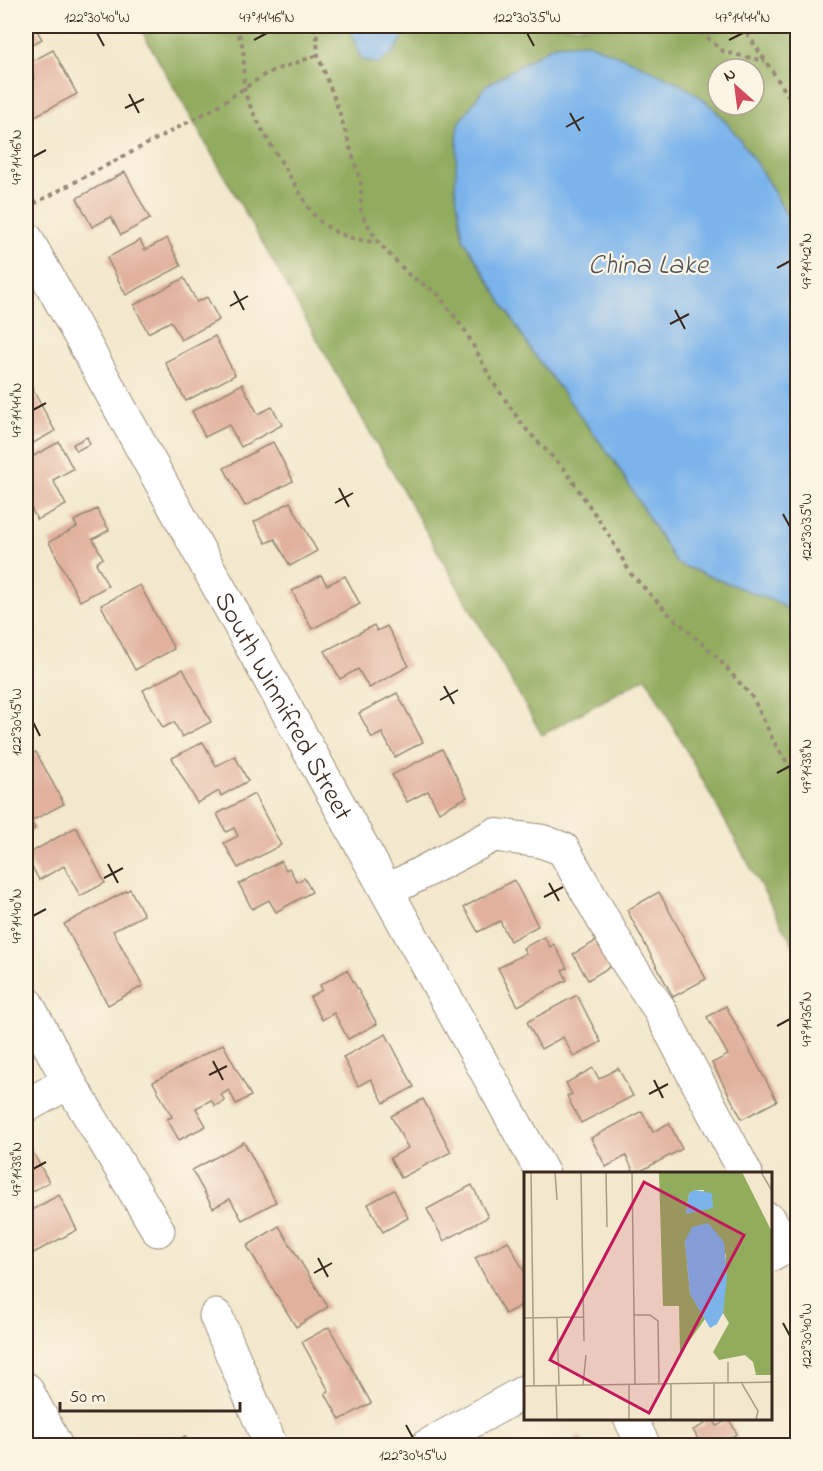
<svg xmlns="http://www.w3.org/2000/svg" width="823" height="1471" font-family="'Indie Flower',sans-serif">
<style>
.forest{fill:#92ac5e;stroke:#666b3e;stroke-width:1.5;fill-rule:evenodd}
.water{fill:#7ab4eb;stroke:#5a6f84;stroke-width:1.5}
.building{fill:#e1b19e}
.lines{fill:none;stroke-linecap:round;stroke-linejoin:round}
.minor-casing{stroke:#978976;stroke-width:35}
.major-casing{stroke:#978976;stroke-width:35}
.path{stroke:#978976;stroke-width:4;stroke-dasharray:4.5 4.5;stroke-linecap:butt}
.minor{stroke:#fff;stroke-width:33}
.major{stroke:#fff;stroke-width:33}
.ticks{fill:none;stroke:#3b2a1e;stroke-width:2}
.labels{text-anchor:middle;stroke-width:4.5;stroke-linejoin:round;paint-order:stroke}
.street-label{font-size:27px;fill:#3b2a1e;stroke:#fcf5e5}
.water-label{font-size:28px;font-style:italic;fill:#4e535c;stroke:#fcf5e5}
.inset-road{fill:none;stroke:#a99c87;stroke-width:1.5}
.view{fill:#c2185b;fill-opacity:0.15;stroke:#c2185b;stroke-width:3}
.inset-edge{fill:none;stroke:#3b2a1e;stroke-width:3}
.neatline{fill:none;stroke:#3b2a1e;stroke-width:2}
.ticks-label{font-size:15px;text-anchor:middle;fill:#3b2a1e}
</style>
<rect width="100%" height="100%" fill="#fcf5e5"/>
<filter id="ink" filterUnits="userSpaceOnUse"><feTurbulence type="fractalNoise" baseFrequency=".0167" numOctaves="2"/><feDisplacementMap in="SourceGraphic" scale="12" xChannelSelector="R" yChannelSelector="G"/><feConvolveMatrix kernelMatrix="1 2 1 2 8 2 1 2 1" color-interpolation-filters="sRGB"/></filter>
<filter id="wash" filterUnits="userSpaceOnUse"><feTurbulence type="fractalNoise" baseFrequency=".008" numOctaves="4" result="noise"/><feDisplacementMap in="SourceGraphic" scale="24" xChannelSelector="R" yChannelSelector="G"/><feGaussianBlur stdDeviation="1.35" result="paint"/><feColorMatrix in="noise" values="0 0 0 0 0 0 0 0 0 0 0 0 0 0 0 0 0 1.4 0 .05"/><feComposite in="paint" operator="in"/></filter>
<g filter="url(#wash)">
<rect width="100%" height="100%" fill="#f3e8cd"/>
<path class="forest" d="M139 26H349L361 59 402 37 409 26H797V234L771 186 716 110 463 238 531 350 615 462 676 563 781 604 797 619V952L646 677 542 735ZM718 69H754V105H718Z"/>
<g class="water">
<path d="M349 26H409L394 52 377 64 361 59Z"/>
<path d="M588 43C627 60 689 81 717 112 749 146 775 193 797 234V619L781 604 676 563 615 462 531 350 463 238 455 188 458 125 485 86 554 45Z"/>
</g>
<g id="blocks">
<g class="building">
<path d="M26 26H34L42 39 26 48Z"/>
<path d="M53 50 77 94 35 116 26 99V84L35 79 27 64Z"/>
<path d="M125 172 150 219 121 235 111 217 92 227 77 198Z"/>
<path d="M167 238 181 266 126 295 107 258 140 240 145 250Z"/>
<path d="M184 278 197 302 207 297 219 320 181 340 171 321 148 333 134 305Z"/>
<path d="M215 336 235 375 186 401 165 362Z"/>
<path d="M242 384 258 414 272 407 282 425 241 447 229 425 205 437 192 411Z"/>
<path d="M26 387 27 390 32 388 55 431 28 446 26 441Z"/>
<path d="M87 437 90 444 76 451 73 444Z"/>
<path d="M59 442 73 469 53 480 66 505 37 520 26 498V460Z"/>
<path d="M273 442 293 481 245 506 224 468Z"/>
<path d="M290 502 317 551 290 566 275 539 266 543 254 522Z"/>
<path d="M97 509 109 530 93 539 103 558 96 563 108 586 80 601 49 542 77 527 74 521Z"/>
<path d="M321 575 327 585 345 576 360 604 312 629 292 591Z"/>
<path d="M140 585 174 649 135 670 101 605Z"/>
<path d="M374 625 377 631 387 626 409 666 369 688 358 669 340 679 325 651Z"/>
<path d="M183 669 211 722 182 737 174 722 163 728 143 690Z"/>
<path d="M397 693 423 742 395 757 382 733 372 738 359 713Z"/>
<path d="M203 742 216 766 235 756 248 781 221 796 219 791 197 803 172 758Z"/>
<path d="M442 749 467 797 439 812 428 791 407 802 392 775Z"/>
<path d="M36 752 64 804 31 821 35 829 26 834V757Z"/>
<path d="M254 794 281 845 238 868 224 843 238 836 234 828 226 832 217 814Z"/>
<path d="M76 827 105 883 80 896 64 866 39 880 26 855Z"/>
<path d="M281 861 286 870 289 868 297 882 304 878 312 892 276 912 269 900 252 909 239 884Z"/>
<path d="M514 880 538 926 510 941 500 921 478 932 464 907Z"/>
<path d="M130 889 144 915 113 931 143 986 108 1005 64 924Z"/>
<path d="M659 892 706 979 673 997 627 910Z"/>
<path d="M544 937 550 947 554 944 567 968 562 970 567 980 518 1006 498 968 526 953 523 948Z"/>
<path d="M598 940 613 965 588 980 573 954Z"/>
<path d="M347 970 377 1024 348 1039 334 1013 322 1020 310 997 322 990 320 985Z"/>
<path d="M577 995 601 1042 574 1057 563 1037 541 1049 527 1022Z"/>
<path d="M726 1006 777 1101 742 1119 712 1063 728 1055 707 1017Z"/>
<path d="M386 1034 414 1087 384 1103 371 1079 358 1086 343 1057Z"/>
<path d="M223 1044 251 1096 236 1104 229 1090 221 1095 225 1101 215 1106 211 1100 196 1108 206 1126 179 1140 167 1119 172 1117 153 1082Z"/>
<path d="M593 1068 599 1079 618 1068 633 1096 581 1123 567 1096 572 1094 566 1083Z"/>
<path d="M423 1099 451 1152 401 1178 390 1158 408 1148 391 1116Z"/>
<path d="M642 1111 653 1132 669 1123 682 1149 635 1174 626 1156 606 1167 591 1138Z"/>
<path d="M244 1142 276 1202 242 1220 230 1199 213 1208 192 1170Z"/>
<path d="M30 1147 49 1182 26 1195V1149Z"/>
<path d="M472 1185 488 1217 444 1241 427 1209Z"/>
<path d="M394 1190 408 1218 383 1232 368 1204Z"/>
<path d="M59 1195 77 1230 26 1257V1213Z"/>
<path d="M279 1226 328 1307 296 1327 247 1246Z"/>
<path d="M508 1241 526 1275V1303L505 1314 475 1258Z"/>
<path d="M329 1327 371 1403 340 1420 325 1393 329 1391 302 1342Z"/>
<path d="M702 1418H713L717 1426 729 1419 737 1434 715 1446H702L693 1430 705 1424Z"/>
<path d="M185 1436 190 1446H168Z"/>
<path d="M580 1436 585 1446H562Z"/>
</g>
</g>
</g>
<g filter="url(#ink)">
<use href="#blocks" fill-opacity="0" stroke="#978976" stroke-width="1.5"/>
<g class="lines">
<defs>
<g id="minor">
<path id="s1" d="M26 238 543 1174"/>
<path d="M387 891 494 835 541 841 563 849 628 963 658 1007 746 1174"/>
<path d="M26 1002 69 1082 158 1230"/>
<path d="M26 1106 69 1082"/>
<path d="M770 1220 785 1247"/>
<path d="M216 1316 271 1446"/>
<path d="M26 1389 56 1446"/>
<path d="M630 1418 644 1446"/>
</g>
<g id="major">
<path d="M770 1255 798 1240"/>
<path d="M427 1446 526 1391"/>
</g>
</defs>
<use href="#minor" class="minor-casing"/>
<use href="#major" class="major-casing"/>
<g class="path">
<path d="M234 26C252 53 237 73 248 101 263 136 291 176 310 210 327 233 350 240 378 242"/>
<path d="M316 26 318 55 339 111 361 183V213L378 242 409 275 437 293 466 332 491 379 524 427 565 470 607 532 631 574 669 614 716 656 753 698 774 742 798 780"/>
<path d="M693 26 724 52 765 61"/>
<path d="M742 26 798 110"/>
<path d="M26 208 213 109 267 73 318 55"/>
</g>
<use href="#minor" class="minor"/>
<use href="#major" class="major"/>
</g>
</g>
<path class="ticks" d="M97 33 104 46M527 33 534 46M254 40 267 33M729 40 743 33M129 94 139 113M125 108 144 99M570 113 580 131M566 127 584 117M33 157 46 150M777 268 790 261M234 291 244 310M230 306 248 296M675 310 685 329M670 324 689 314M33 410 46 403M339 488 349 507M335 503 353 493M783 514 790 527M444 686 454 704M440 700 458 690M33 722 40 736M777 773 790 766M108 864 118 883M104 878 123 868M549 883 559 901M544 897 563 887M33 916 46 909M777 1026 790 1019M213 1061 223 1080M209 1075 227 1066M654 1080 663 1098M649 1094 668 1084M33 1169 46 1162M318 1258 328 1277M314 1273 332 1263M783 1323 790 1336M406 1425 413 1438"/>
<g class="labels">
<g class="street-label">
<text dy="9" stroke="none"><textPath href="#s1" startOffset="534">South Winnifred Street</textPath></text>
</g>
<g class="water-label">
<text x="648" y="273">China Lake</text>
</g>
</g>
<g transform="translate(524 1172)">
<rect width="248" height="248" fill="#f3e8cd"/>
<path d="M135 0H218L247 58V203H232L229 190 221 183 195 188 189 180 205 151 199 141 202 82 161 69 166 122 181 147 156 182 155 134H139ZM171 18H180L172 38 162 42 165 22Z" fill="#92ac5e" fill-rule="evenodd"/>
<path d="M171 18 188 21 189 36 162 42 165 21ZM184 51 200 70 203 106 199 141 193 152 186 156 166 122 161 69 168 55Z" fill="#7ab4eb"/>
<path class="inset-road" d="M7 0 10 214M31 0 33 28M57 0 60 169M82 0 83 55M108 0 111 212M237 0 248 19M110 143H126L134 149 135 211M0 146 59 145M33 146 35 213M204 190V210M190 210V247M217 210 234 239 232 247M32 213 33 247M59 213 62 183M0 214 248 210M105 247V212M147 247V211"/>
<path class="view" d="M120 10 220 63 125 241 26 188Z"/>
<rect width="248" height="248" class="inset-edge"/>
</g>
<rect width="823" height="1471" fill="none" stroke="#fcf5e5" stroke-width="66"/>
<g transform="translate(736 87) rotate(332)"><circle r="28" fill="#fcf5e5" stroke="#afa495" stroke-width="1.5"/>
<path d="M0-4.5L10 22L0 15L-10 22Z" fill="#d1495b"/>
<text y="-9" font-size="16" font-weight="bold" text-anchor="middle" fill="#3b2a1e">N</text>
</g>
<path d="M60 1402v9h180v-9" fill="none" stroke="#3b2a1e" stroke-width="3"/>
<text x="69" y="1402" font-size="18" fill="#3b2a1e" stroke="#fcf5e5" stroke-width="4.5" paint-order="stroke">50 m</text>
<rect x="33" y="33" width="757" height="1405" class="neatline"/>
<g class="ticks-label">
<text x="97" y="22">122°30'40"W</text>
<text x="267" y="22">47°14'46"N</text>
<text x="527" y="22">122°30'35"W</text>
<text x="743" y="22">47°14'44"N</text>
<text transform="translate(16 157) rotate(-90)" y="5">47°14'46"N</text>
<text transform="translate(806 261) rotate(-90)" y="5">47°14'42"N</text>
<text transform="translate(16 410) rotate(-90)" y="5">47°14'44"N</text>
<text transform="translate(806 527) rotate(-90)" y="5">122°30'35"W</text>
<text transform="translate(16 722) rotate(-90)" y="5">122°30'45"W</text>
<text transform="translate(806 766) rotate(-90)" y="5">47°14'38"N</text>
<text transform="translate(16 916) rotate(-90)" y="5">47°14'40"N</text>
<text transform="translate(806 1019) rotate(-90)" y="5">47°14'36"N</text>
<text transform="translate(16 1169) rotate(-90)" y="5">47°14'38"N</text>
<text transform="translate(806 1336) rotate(-90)" y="5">122°30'40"W</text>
<text x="413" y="1460">122°30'45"W</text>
</g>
</svg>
